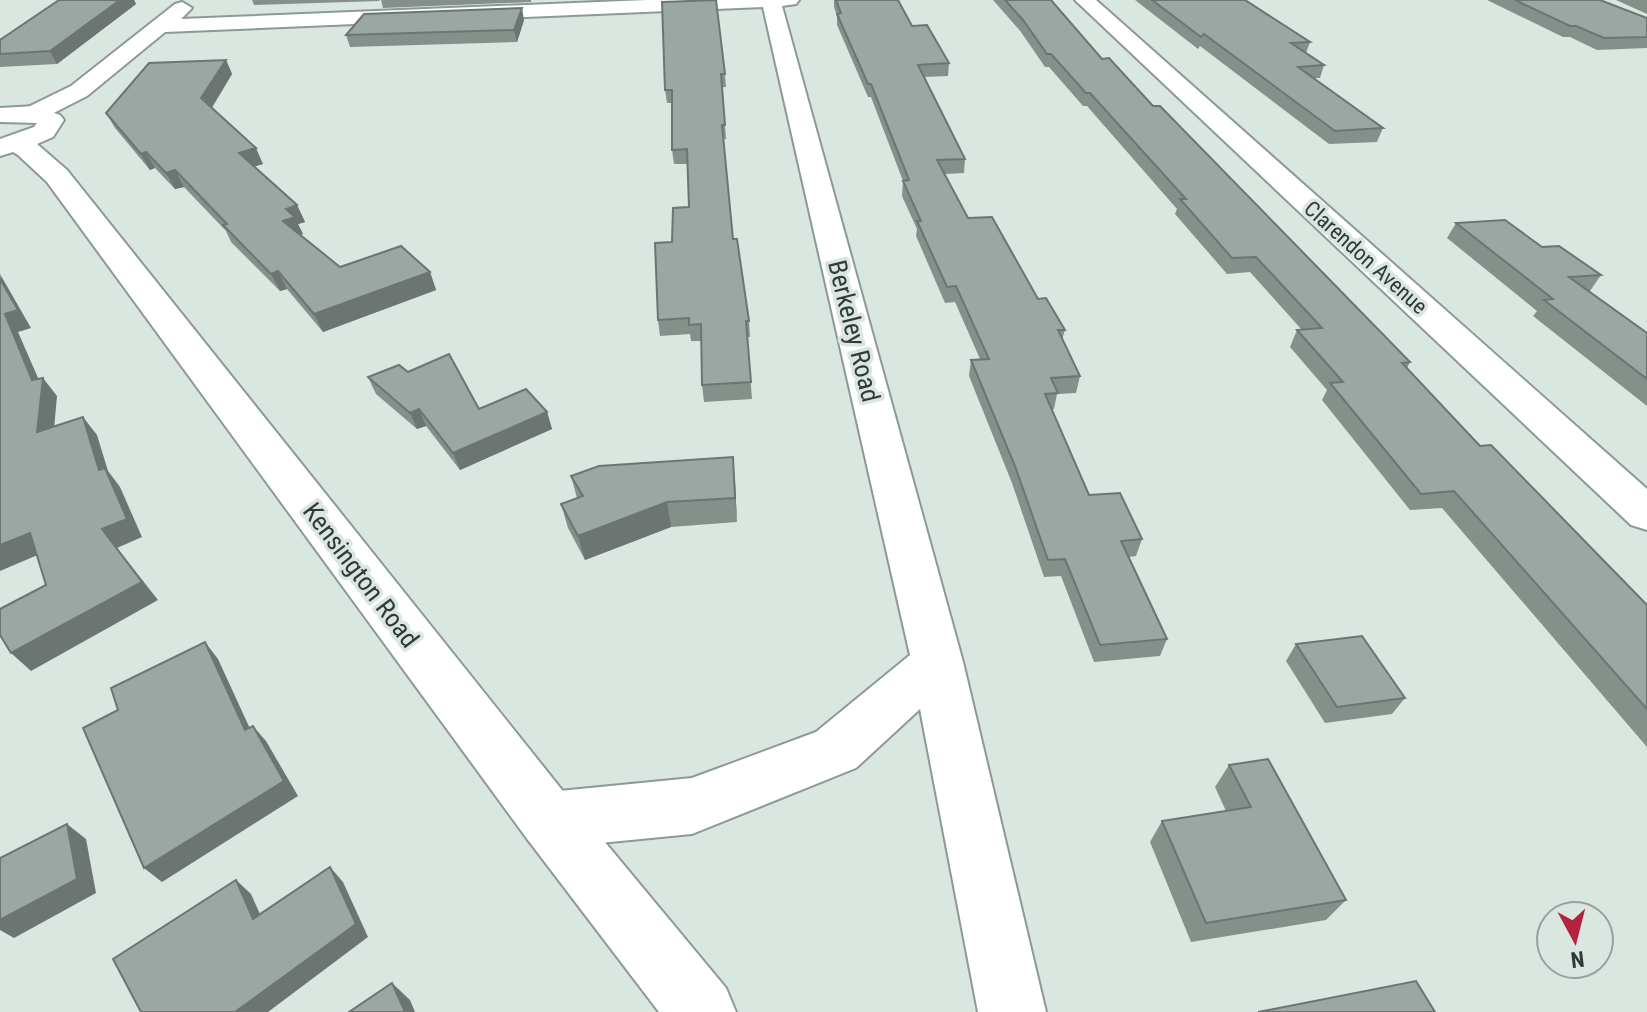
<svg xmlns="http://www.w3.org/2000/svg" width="1647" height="1012" font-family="'Roboto Condensed',sans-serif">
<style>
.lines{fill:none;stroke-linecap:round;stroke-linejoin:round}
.minor-casing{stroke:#8d9994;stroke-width:4}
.tertiary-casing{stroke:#8d9994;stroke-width:4}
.minor{fill:#fff;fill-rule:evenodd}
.tertiary{fill:#fff;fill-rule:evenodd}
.wall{fill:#85908b}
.shaded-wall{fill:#6c7571}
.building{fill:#9ba7a2;stroke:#6c7571;stroke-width:2}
.labels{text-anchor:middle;stroke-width:7;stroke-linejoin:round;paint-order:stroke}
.far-street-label{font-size:22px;fill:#343937;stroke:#dae7e1}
.street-label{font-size:26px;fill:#343937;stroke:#dae7e1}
</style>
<rect width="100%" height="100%" fill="#dae7e1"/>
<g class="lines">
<defs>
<g id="minor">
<path d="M647 0H799L796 4 782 6 963 662 1046 1012H978L920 709 856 768 692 834 549 848 528 840 519 820 528 800 549 792 692 778 816 732 910 655 763 7 165 32 87 96 44 118H26L23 113 26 108 71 86 175 4 182 2 192 8 181 19Z"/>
<path d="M1075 0H1096L1647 489V530L1631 525Z"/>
</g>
<path id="tertiary" d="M35 106 60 115 64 120 53 137 37 144 67 170 570 800 726 988 736 1012H659L528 840 47 182 18 155 13 152 0 156V139L34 127 37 123 0 122V108Z"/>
</defs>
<use href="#minor" class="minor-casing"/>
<use href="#tertiary" class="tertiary-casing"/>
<use href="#minor" class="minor"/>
<use href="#tertiary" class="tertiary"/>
</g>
<g class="wall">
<path d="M59 0H134L136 4 57 64 0 67V40Z"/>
<path d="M252 0H380L379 1 254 5Z"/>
<path d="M381 0H531V2L383 8Z"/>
<path d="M834 0H898L912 26 949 63 948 76 924 77 965 159 964 173 945 174 968 218 1065 330 1062 340 1080 376 1076 393 1057 394 1054 409 1051 410 1089 495 1142 539 1136 556 1129 557 1167 639 1160 656 1094 662 1061 576 1044 577 1012 483 969 376 971 360 980 359 955 302 945 303 916 236 917 229 902 196 903 181 871 97H868L837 25V16L834 7Z"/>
<path d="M993 0H1051L1102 59 1153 106 1410 362 1407 368 1480 446 1647 605V747L1442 508 1410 510 1322 400 1327 390 1290 347 1297 330H1302L1250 272 1227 274 1175 214 1177 209 1087 106H1083L1049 67H1045L1021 32Z"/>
<path d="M1135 0H1245L1310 42 1306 53 1324 65 1320 78H1314L1383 128 1377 142 1329 144 1200 46 1198 49Z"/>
<path d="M1487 0H1600L1647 18V48L1597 50 1570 37H1563Z"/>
<path d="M1616 0H1647V14Z"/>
<path d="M662 2 725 74 726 87H722L726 139H723L733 239 749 321 750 337H747L752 399 704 402 702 385V341H691L690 334 660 336 658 320 672 242 689 207 687 164H674L672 150V103H667L665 90Z"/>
<path d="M524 20 517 42 350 47 346 35Z"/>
<path d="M226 60 232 74 212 108 263 164 254 166 297 205 305 222 298 224 303 234 300 235 340 267 430 272 436 290 323 332 287 289 280 291 231 242 226 231 184 187 175 189 155 168 150 170 115 128 106 113Z"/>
<path d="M1456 223 1542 247 1601 275 1590 291H1588L1647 333V406L1533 316 1537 311 1447 238Z"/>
<path d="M408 372 479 409 547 412 552 429 460 470 426 426 417 429 376 394 368 377Z"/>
<path d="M571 476 735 482 737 522 671 527 585 560 568 528 561 504 577 498Z"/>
<path d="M1296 644 1405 698 1392 714 1325 723 1286 661Z"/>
<path d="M1229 765 1346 900 1326 920 1191 942 1150 842 1162 821 1226 811 1215 787Z"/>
</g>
<g class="shaded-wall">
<path d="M120 0H134L136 4 57 64 50 51Z"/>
<path d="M522 8 524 20 517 42 514 30Z"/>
<path d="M226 60 232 74 208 113 201 98Z"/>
<path d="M256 148 263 164 247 169 239 153Z"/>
<path d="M146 152 155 168 150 170 141 154Z"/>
<path d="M175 170 184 187 175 189 166 173Z"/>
<path d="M297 205 305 222 298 224 303 234 291 238 283 221 286 209Z"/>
<path d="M278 271 287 289 280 291 271 274Z"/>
<path d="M430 272 436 290 323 332 314 314Z"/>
<path d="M0 274 31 328 18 332 42 387 43 378 57 396 52 451 37 432 32 380 5 314Z"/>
<path d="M419 409 426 426 417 429 410 413Z"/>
<path d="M547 412 552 429 460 470 453 453Z"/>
<path d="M83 417 97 435 108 471 120 487 142 537 117 548 158 600 31 671 11 653 102 529Z"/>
<path d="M733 457 735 482 737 522 735 498Z"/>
<path d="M667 502 671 527 585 560 578 536Z"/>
<path d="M30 533 47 551 0 571V545Z"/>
<path d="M205 642 218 659 258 746 245 730Z"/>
<path d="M253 726 266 741 298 796 162 882 144 868Z"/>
<path d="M67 824 86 839 96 893 14 938 0 930V920Z"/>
<path d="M330 867 343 882 368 937 268 1012H235Z"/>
<path d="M236 880 251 894 268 932 253 919Z"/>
<path d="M392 983 410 1000 415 1012H405Z"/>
</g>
<g class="building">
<path d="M59 0H120L50 51 0 54V40Z"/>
<path d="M716 0 725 74H721L725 125H722L733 239H737L749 321H746L751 382 702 385 701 324 689 325V318L658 320 655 243 672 242 673 208 689 207 687 149 672 150V90H665L662 2Z"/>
<path d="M836 0H898L912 26 927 25 949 63 918 65 965 159 937 160 968 218 992 217 1038 299 1046 298 1065 330H1058L1080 376 1051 378 1058 393 1045 394 1089 495 1120 493 1142 539 1121 541 1167 639 1100 645 1065 559 1048 560 1015 466 971 360 989 359 956 286 947 287 917 221H921L903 181 909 180 871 84H868L837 14 841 13Z"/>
<path d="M1005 0H1051L1102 59 1109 58 1153 106H1160L1410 362 1402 363 1480 446 1491 445 1647 605V709L1454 491 1421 494 1330 383 1343 382 1297 330 1322 328 1256 257 1232 258 1180 199H1186L1090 93H1086L1051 54H1047L1023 20Z"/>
<path d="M1152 0H1245L1310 42 1291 43 1324 65 1298 67 1383 128 1335 131 1204 34 1201 37Z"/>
<path d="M1515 0H1600L1647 18V37L1604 38 1576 26H1570Z"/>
<path d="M522 8 514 30 346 35 364 14Z"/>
<path d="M226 60 201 98 256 148 239 153 297 205 286 209 295 217 283 221 340 267 401 246 430 272 314 314 278 271 271 274 223 225 227 224 175 170 166 173 146 152 141 154 106 113 149 63Z"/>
<path d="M1505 220 1542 247 1559 246 1601 275 1569 277 1647 333V379L1544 300 1553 299 1456 223Z"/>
<path d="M0 279 18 310 5 314 32 380 43 378 37 432 83 417 99 470 105 468 127 519 102 529 142 582 11 653 0 635V609L46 585 30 533 0 545Z"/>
<path d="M449 354 479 409 526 389 547 412 453 453 419 409 410 413 368 377 399 365 408 372Z"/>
<path d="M733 457 735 498 667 502 578 536 561 504 583 496 571 476 599 466Z"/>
<path d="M1362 636 1405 698 1337 707 1296 644Z"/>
<path d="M205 642 245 730 253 726 284 781 144 868 83 728 118 710 111 688Z"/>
<path d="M1268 759 1346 900 1206 923 1162 821 1251 807 1229 765Z"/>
<path d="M67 824 77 879 0 920V858Z"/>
<path d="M330 867 356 924 235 1012H141L113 959 236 880 253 919Z"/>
<path d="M1416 981 1435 1012H1258Z"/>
<path d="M392 983 405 1012H349Z"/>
</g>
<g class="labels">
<g class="far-street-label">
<text transform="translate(1366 257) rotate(42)" y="8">Clarendon Avenue</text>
</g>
<g class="street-label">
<text transform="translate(854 331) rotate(76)" y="9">Berkeley Road</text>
<text transform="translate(361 575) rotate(53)" y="9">Kensington Road</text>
</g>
</g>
<g transform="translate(1575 940) rotate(173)"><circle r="38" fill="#dae7e1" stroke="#98a19d" stroke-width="2"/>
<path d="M0-6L14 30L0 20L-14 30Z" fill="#b4223f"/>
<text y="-12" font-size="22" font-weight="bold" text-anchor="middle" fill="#343937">N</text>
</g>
</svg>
